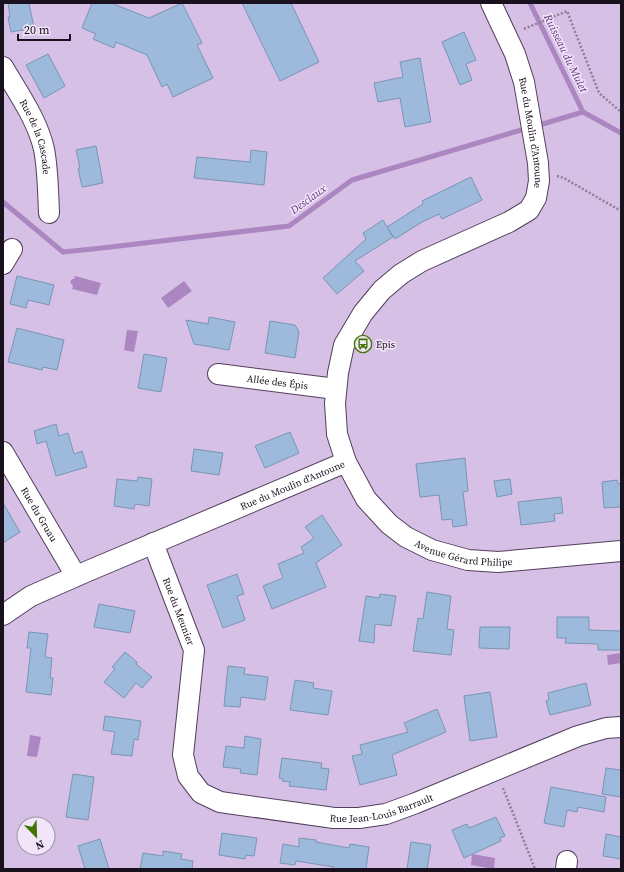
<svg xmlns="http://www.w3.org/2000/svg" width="624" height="872" font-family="'Source Serif 4',serif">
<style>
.water{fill:#ab86c1}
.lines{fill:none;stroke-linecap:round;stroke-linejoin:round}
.stream{stroke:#ab86c1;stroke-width:5}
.building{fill:#9db9db;stroke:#7995b5}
.street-casing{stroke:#523e5d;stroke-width:22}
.path{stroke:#8e7d99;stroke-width:2.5;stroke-dasharray:2 2;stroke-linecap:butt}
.street{stroke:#fff;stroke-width:20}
.labels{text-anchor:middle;stroke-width:3;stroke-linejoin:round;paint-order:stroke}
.street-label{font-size:10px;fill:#19111e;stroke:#f2e5f9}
.poi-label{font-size:10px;fill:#19111e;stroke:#f2e5f9;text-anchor:start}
.water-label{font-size:11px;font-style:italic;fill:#64357d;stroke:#f2e5f9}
</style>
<rect width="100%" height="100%" fill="#d7c0e5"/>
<g class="water">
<path d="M75 276 101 283 97 295 72 289 73 286 70 282 72 279H74Z"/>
<path d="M184 281 192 291 168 308 161 298Z"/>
<path d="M127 330 138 331 134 352 124 350Z"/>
<path d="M621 653V663L608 665 607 655Z"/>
<path d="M30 735 41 737 37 757 27 756Z"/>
<path d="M472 854 495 858 494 869 471 865Z"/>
</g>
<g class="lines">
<g class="stream">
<path d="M530 3 583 112"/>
<path d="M583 112 621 133"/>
<path d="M536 126 583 112"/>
<path d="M3 202 63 252 102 248 289 226 352 180 528 128"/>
</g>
</g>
<g class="building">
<path d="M8 3H29L34 28 11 32 8 17H10Z"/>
<path d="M92 3H111L149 18 182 3 202 43 197 45 213 78 173 97 167 84 162 87 147 55 116 42 114 48 93 39 96 34 82 28Z"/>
<path d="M242 3H291L319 62 280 81Z"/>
<path d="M464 32 476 60 466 64 472 80 460 85 442 42Z"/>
<path d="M48 54 65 86 44 98 26 65Z"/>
<path d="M420 58 431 122 405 127 400 98 378 102 374 83 403 77 400 62Z"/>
<path d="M96 146 103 183 82 187 78 168H80L76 150Z"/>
<path d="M251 150 267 152 264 185 194 178 197 157 250 162Z"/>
<path d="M471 177 482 200 442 219 439 214 422 222 395 239 387 227 423 204 422 201Z"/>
<path d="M383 220 393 237 355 261 364 271 337 294 323 278 366 239 363 233Z"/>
<path d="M17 276 54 285 49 305 28 300 26 308 10 304Z"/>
<path d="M209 317 235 322 229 350 194 344 186 320 208 324Z"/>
<path d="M270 321 295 325 298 330 299 332 295 358 265 353Z"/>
<path d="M17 328 64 340 57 370 43 367 42 370 8 362Z"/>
<path d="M144 354 167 358 161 392 138 388Z"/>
<path d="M56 424 59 436 68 433 74 454 82 451 87 467 56 476 46 441 37 444 34 431Z"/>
<path d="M290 432 299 453 265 468 255 446Z"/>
<path d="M194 449 223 453 219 475 191 471Z"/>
<path d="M465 458 468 491 463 492 467 525 453 527 452 519 442 520 439 495 420 497 416 464Z"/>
<path d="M138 477 152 479 149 506 135 504 134 509 114 506 117 479 137 481Z"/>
<path d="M510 479 512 494 497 497 494 481Z"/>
<path d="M617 480 618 484 621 483V507L604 508 602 482Z"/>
<path d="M561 497 563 513 554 514 555 521 521 525 518 502Z"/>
<path d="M3 503 20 532 3 543Z"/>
<path d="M322 515 342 545 316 563 326 587 272 609 263 586 283 578 278 564 304 553 301 547 314 538 305 527Z"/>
<path d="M237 574 244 594 237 596 245 620 223 628 207 585Z"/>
<path d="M427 592 451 596 447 629 454 630 451 655 413 651 418 618 423 619Z"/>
<path d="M380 594 396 596 391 626 375 624 374 643 359 641 366 596 379 598Z"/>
<path d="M99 604 135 611 130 633 94 627Z"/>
<path d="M557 617H589V630L621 631V650H598V644L565 643 566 638H557Z"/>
<path d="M480 627H510L509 649 479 648Z"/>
<path d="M29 632 48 634 45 657 52 658 50 678H53L51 695 26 692 31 648H27Z"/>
<path d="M125 652 137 662 136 664 152 677 142 688 136 683 124 698 104 682 115 669 112 667Z"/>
<path d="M228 666 245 668 244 674 268 677 265 700 241 697 240 707 224 706Z"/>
<path d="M295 680 314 683 313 688 332 691 328 715 290 710Z"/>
<path d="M586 683 591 705 550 715 546 701 549 700 548 693Z"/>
<path d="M490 692 497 737 470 741 464 696Z"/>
<path d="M437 709 446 732 392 755 397 775 360 785 352 756 362 754 360 745 408 732 404 723Z"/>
<path d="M105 716 141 721 138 740 134 739 132 756 111 754 115 732 103 730Z"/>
<path d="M245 736 261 739 257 775 240 773 241 769 223 767 226 746 244 748Z"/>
<path d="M282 758 322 763 321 768 329 769 326 790 289 786 290 782 282 781 283 779 279 778Z"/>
<path d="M606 768 621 770V797L602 794Z"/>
<path d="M73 774 94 777 88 820 66 817Z"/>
<path d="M551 787 606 797 604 812 578 807 577 812 567 810 564 827 544 823Z"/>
<path d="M496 817 505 836 500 838 501 841 464 858 452 830 467 824 469 828Z"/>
<path d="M222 833 257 838 254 856 246 855 245 859 219 855Z"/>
<path d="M606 834 621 837V859L603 856Z"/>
<path d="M299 838 316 840V842L349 848 350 844 369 847 366 869H333L334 867 296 861 295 865 280 863 283 844 299 847Z"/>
<path d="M100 839 109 869H85L78 846Z"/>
<path d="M411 842 431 845 427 869H407Z"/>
<path d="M163 851 182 854 181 859 193 861 192 869H140L143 853 163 856Z"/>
</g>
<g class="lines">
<defs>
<g id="street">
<path id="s1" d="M491 3 515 54 524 82 538 163 539 181 536 198 529 210 509 222 422 261 401 274 382 290 363 313 344 345 338 373 335 403 337 434 346 462 366 499 389 524 406 537 432 550 468 560 498 562 621 551"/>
<path id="s2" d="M3 67C18 93 37 119 44 149 48 170 48 191 49 213"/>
<path d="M3 264 12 249"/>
<path id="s3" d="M218 374 336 389"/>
<path id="s4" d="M3 452 76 576"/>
<path id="s5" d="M153 543 194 650 183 755 188 776 201 793 220 802 334 818H359L386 814 416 803 578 736 606 728 621 727"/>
<path id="s6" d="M3 615 31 596 88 571 346 462"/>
<path d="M566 869 567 861"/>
</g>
</defs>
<use href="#street" class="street-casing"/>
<g class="path">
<path d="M524 29 567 11 599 93 621 112"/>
<path d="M557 176 564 178 621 211"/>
<path d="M503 788 535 869"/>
</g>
<use href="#street" class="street"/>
</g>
<defs>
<symbol id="bus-ring" viewBox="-11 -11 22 22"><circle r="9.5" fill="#f2e5f9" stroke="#427500" stroke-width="1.5"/><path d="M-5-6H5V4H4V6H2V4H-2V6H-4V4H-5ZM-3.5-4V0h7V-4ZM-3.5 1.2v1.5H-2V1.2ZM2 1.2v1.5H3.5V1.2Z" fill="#427500"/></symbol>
</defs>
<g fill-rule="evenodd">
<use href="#bus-ring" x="353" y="334" width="20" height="20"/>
</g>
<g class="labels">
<g class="street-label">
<text dy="4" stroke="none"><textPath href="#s1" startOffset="137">Rue du Moulin d'Antoune</textPath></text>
<text dy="4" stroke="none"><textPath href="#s2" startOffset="78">Rue de la Cascade</textPath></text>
<text dy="4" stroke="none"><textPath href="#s3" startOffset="60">Allée des Épis</textPath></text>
<text dy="4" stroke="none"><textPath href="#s6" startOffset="318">Rue du Moulin d'Antoune</textPath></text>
<text dy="4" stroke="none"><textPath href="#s4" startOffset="72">Rue du Gruau</textPath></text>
<text dy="4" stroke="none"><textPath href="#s1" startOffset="730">Avenue Gérard Philipe</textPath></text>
<text dy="4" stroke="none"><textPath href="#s5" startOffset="73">Rue du Meunier</textPath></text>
<text dy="4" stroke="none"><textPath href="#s5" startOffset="448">Rue Jean-Louis Barrault</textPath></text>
</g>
<g class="poi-label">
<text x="376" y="348">Epis</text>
</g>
<g class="water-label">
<text transform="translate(566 53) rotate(64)" y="4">Ruisseau du Mulet</text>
<text transform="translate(308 199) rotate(-36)" y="4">Desclaux</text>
</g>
</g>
<rect width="624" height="872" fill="none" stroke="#19111e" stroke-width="8"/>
<g transform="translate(36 836) rotate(157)"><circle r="19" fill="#f2e5f9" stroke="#9b90a1"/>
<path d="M0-3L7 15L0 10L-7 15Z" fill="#427500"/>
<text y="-6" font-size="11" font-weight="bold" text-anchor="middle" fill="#19111e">N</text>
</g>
<path d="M18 34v6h52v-6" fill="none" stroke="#19111e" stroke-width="2"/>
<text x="24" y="34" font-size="12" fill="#19111e" stroke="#f2e5f9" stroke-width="3" paint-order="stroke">20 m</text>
</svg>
